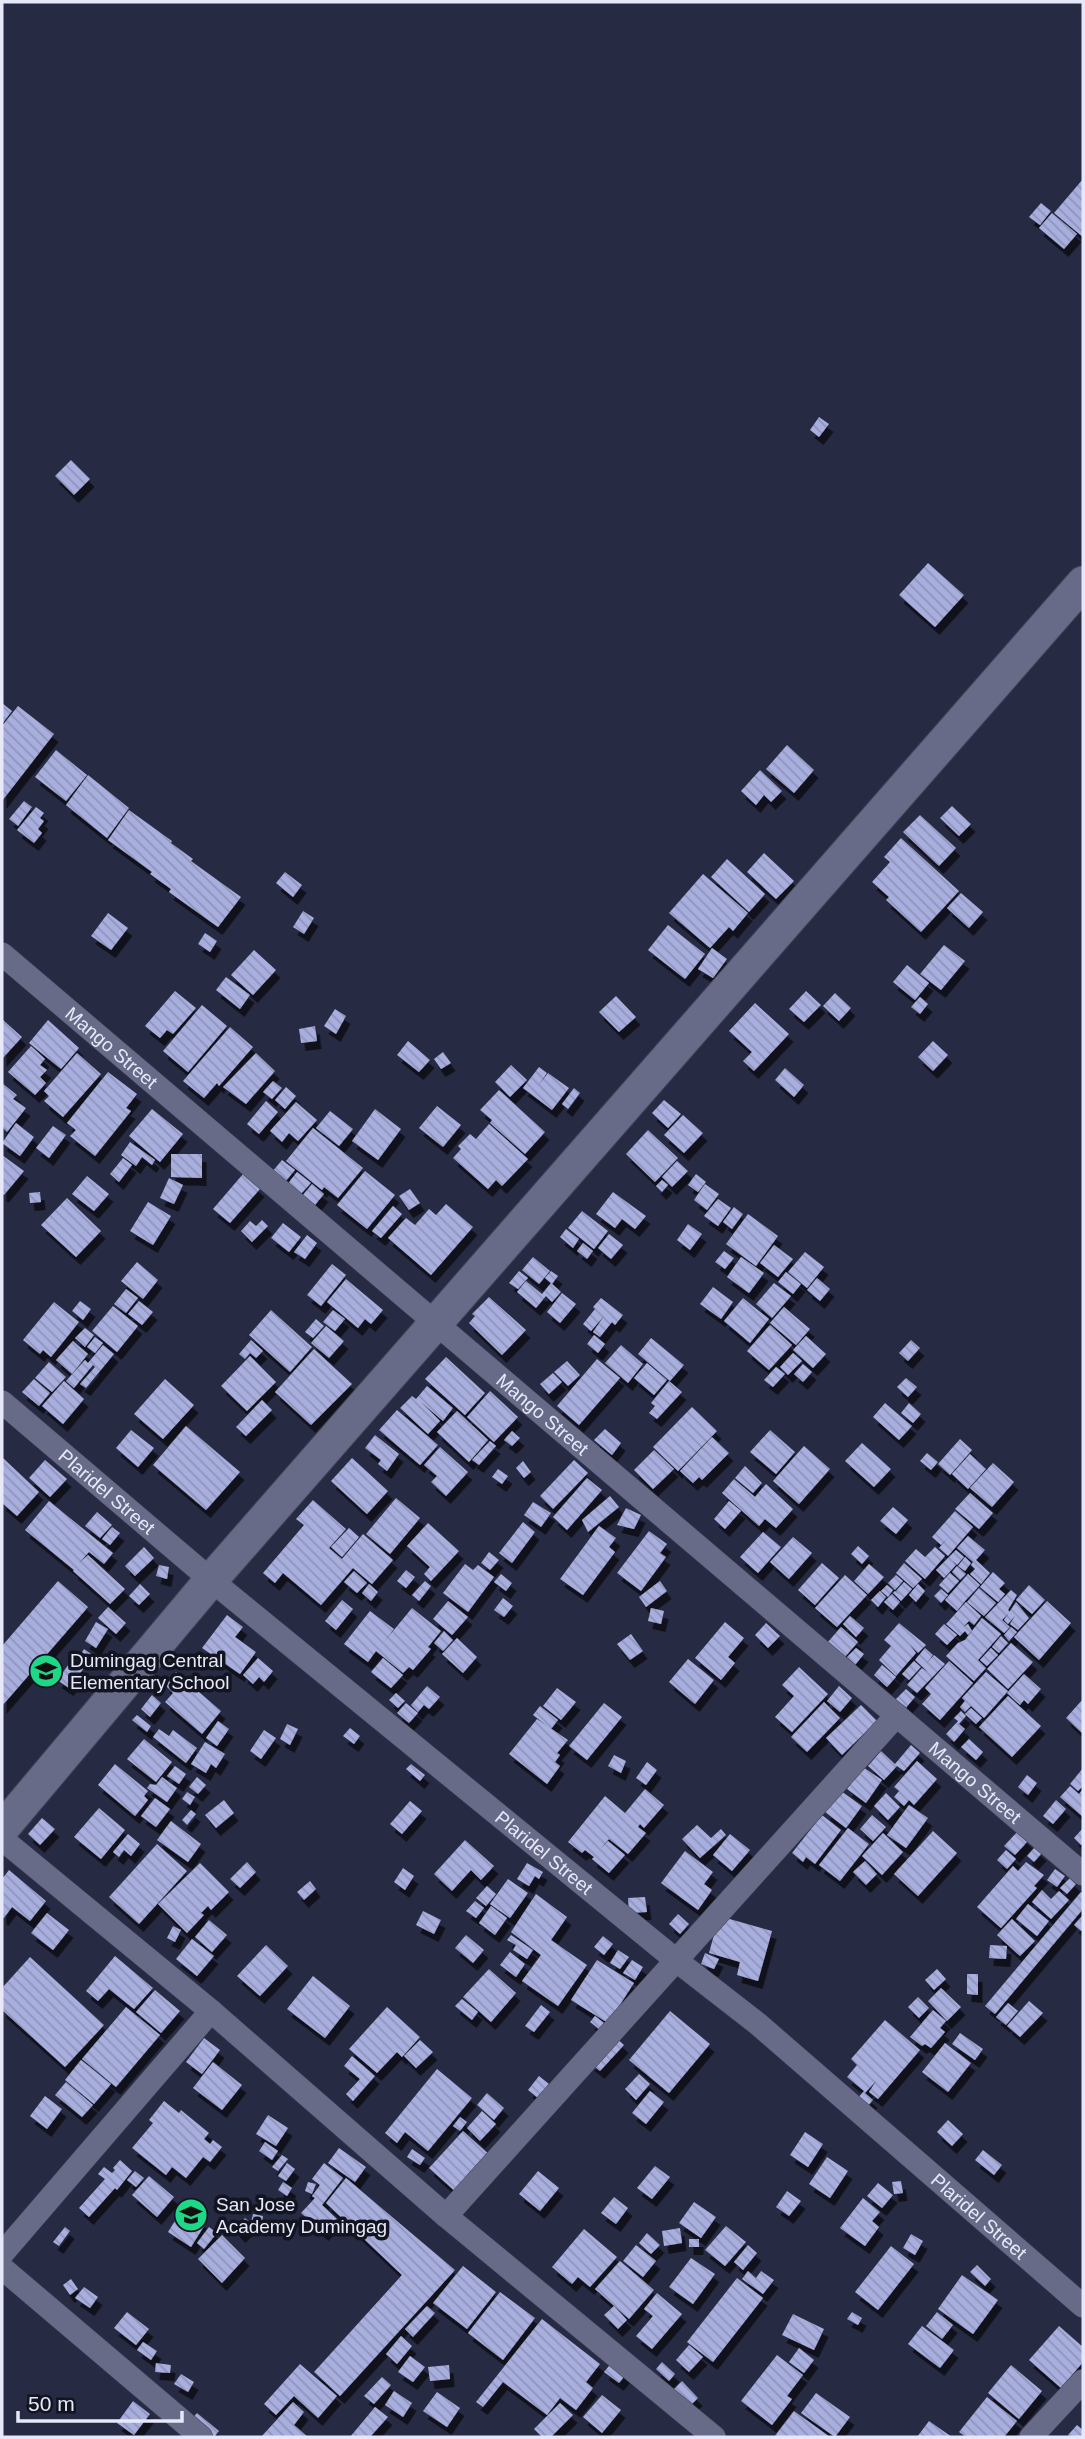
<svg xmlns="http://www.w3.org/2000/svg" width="1085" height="2439" font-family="Helvetica,sans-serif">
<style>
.building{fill:url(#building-back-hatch);filter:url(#shadow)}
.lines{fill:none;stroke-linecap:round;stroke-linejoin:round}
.minor-casing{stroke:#44465b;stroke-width:24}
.secondary-casing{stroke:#44465b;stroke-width:35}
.minor{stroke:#676b88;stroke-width:23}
.secondary{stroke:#676b88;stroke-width:33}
.labels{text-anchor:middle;stroke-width:7;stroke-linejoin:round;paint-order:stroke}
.street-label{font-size:19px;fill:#e7e9fa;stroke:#12141f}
.poi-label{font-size:19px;fill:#e7e9fa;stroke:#12141f;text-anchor:start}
</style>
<defs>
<pattern id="building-back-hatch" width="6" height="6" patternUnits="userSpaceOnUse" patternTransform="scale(1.75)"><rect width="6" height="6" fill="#a8aede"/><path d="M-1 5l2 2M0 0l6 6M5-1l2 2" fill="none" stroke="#8f94b9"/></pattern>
<filter id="shadow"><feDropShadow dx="4.5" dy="8" stdDeviation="0" flood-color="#0009"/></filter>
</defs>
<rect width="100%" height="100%" fill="#272a43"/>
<g class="building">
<path d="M1083 179V237L1054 213Z"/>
<path d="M1041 203 1051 211 1040 225 1029 217Z"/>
<path d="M1052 213 1077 234 1064 249 1039 228Z"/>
<path d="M819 417 829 424 819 437 810 430Z"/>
<path d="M71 460 90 479 74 495 55 476Z"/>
<path d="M928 563 964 595 935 627 899 595Z"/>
<path d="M2 703 12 711 2 724Z"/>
<path d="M18 706 54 734 2 801V726Z"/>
<path d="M787 745 814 770 794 793 766 769Z"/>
<path d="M56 750 87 775 66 801 35 777Z"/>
<path d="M760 770 782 791 771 802 764 795 756 805 741 791Z"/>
<path d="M88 775 129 808 107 838 66 805Z"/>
<path d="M24 801 32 807 18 826 9 819Z"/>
<path d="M952 806 971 824 959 836 940 818Z"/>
<path d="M36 807 44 813 40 818 44 821 38 829 42 833 34 843 17 830Z"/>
<path d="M129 810 172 841 171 843 193 859 191 861 241 897 218 927 169 892 171 889 150 874 152 872 108 840Z"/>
<path d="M920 815 956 848 939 866 903 832Z"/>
<path d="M901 838 959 891 921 932 886 900 889 897 872 882 890 862 884 857Z"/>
<path d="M764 853 794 881 776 899 747 872Z"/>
<path d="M727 859 765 894 749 912 711 877Z"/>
<path d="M285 872 302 885 293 897 276 883Z"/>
<path d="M703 874 748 913 733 931 729 927 710 948 669 913Z"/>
<path d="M961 893 983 912 969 928 947 908Z"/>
<path d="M303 911 314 918 304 934 293 927Z"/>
<path d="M108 913 128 928 111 950 91 936Z"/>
<path d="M668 925 705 954 685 979 648 950Z"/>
<path d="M205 933 217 941 210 952 198 944Z"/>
<path d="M944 945 965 961 941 990 920 974Z"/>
<path d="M712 948 727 959 713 978 698 969Z"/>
<path d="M254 950 276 970 253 995 231 975Z"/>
<path d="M907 965 929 983 915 1000 893 982Z"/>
<path d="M226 977 250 995 240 1009 216 990Z"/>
<path d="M175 991 196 1008 173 1034 167 1030 160 1038 145 1026Z"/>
<path d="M806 991 821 1005 804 1022 789 1009Z"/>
<path d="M835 993 851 1008 839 1021 823 1006Z"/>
<path d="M616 996 636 1017 619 1032 599 1012Z"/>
<path d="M920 997 928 1004 920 1014 911 1007Z"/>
<path d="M755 1003 789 1034 754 1071 743 1061 752 1052 729 1031Z"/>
<path d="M202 1005 227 1026 188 1072 163 1051Z"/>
<path d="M335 1009 346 1016 336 1034 324 1026Z"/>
<path d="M2 1019 22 1037 2 1059Z"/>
<path d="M48 1020 79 1048 61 1069 29 1043Z"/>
<path d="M315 1026 317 1041 301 1043 299 1029Z"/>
<path d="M230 1027 253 1047 219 1086 217 1083 204 1098 183 1081Z"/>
<path d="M408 1041 430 1060 419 1072 397 1055Z"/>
<path d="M933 1041 948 1055 933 1071 918 1057Z"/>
<path d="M31 1046 45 1059 40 1065 47 1070 40 1077 46 1083 35 1095 8 1072Z"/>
<path d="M443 1052 451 1063 441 1069 434 1059Z"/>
<path d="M77 1053 101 1074 63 1117 44 1101 49 1096 44 1091Z"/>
<path d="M256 1053 275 1071 246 1104 223 1087Z"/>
<path d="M511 1065 527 1080 510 1097 495 1082Z"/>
<path d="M539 1067 547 1073 538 1086 548 1073 569 1088 552 1110 523 1088Z"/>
<path d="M785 1068 804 1085 794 1097 775 1080Z"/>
<path d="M108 1072 137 1094 126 1108 131 1111 95 1156 70 1136 76 1130 67 1123Z"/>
<path d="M273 1081 282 1088 272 1099 263 1092Z"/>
<path d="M2 1083 17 1095 13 1099 26 1108 7 1132 2 1127Z"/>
<path d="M286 1087 296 1096 285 1109 275 1100Z"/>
<path d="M574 1088 580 1093 568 1109 562 1104Z"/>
<path d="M499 1090 545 1132 525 1154 490 1123 492 1120 480 1110Z"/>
<path d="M664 1100 681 1114 668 1128 652 1113Z"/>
<path d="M266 1101 278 1112 259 1134 247 1124Z"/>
<path d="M296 1102 317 1120 298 1141 289 1133 282 1142 270 1131Z"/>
<path d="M437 1106 461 1125 443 1147 419 1128Z"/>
<path d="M152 1109 183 1134 160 1162 129 1136Z"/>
<path d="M375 1109 401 1129 378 1160 352 1141Z"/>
<path d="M330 1111 353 1129 339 1146 316 1128Z"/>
<path d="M683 1115 703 1133 684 1153 664 1135Z"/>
<path d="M16 1123 34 1137 20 1156 2 1143Z"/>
<path d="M489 1124 528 1159 502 1186 496 1180 488 1189 453 1158 461 1149 458 1146 470 1134 476 1139Z"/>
<path d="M53 1126 66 1135 49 1158 36 1148Z"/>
<path d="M313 1128 363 1168 338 1198 324 1187 322 1190 286 1161Z"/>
<path d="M648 1130 678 1158 655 1182 626 1154Z"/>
<path d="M130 1142 155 1160 152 1165 142 1157 136 1166 121 1155Z"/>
<path d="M171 1154H202V1178L171 1177Z"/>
<path d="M2 1155 24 1171 4 1195 2 1193Z"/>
<path d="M123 1158 132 1165 119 1182 110 1174Z"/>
<path d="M282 1160 295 1170 285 1182 272 1172Z"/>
<path d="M677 1161 688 1171 672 1187 662 1177Z"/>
<path d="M365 1171 395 1195 367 1229 337 1205Z"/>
<path d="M297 1172 311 1183 299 1196 286 1186Z"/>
<path d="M243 1174 260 1189 230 1223 213 1209Z"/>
<path d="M696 1174 706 1182 698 1192 688 1185Z"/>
<path d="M87 1176 109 1194 94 1211 72 1194Z"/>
<path d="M169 1178 183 1185 174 1204 160 1198Z"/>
<path d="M662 1180 668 1185 662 1192 656 1186Z"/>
<path d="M312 1184 324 1194 315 1205 303 1195Z"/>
<path d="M705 1184 719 1194 707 1210 694 1200Z"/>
<path d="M410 1189 420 1203 409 1210 399 1196Z"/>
<path d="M40 1192 41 1202 30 1203 29 1193Z"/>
<path d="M613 1192 646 1216 635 1229 622 1219 615 1228 596 1214Z"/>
<path d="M67 1198 101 1231 76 1257 41 1225Z"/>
<path d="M718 1199 731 1208 718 1226 704 1216Z"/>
<path d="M148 1202 171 1216 153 1245 130 1231Z"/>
<path d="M446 1204 473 1227 431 1275 388 1238 406 1218 415 1225 429 1209 436 1215Z"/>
<path d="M393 1206 402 1214 381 1238 372 1231Z"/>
<path d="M734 1207 743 1214 732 1229 723 1222Z"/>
<path d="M582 1211 608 1231 594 1249 568 1228Z"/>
<path d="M748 1214 778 1236 756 1266 726 1244Z"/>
<path d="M262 1220 268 1226 252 1242 241 1231 250 1221 256 1226Z"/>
<path d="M283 1223 301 1237 289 1252 271 1238Z"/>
<path d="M688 1224 702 1234 690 1250 677 1240Z"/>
<path d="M566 1229 579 1239 573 1248 560 1237Z"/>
<path d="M609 1234 623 1245 611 1259 598 1248Z"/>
<path d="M307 1235 317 1243 305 1259 294 1252Z"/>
<path d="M583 1243 593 1251 587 1259 577 1251Z"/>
<path d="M774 1245 793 1259 778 1277 760 1263Z"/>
<path d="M724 1251 734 1258 725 1269 715 1262Z"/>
<path d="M805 1252 824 1267 807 1288 788 1272Z"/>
<path d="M533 1257 550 1271 539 1284 522 1270Z"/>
<path d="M741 1257 764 1273 749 1293 727 1277Z"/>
<path d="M137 1262 158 1280 143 1299 121 1281Z"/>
<path d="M332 1264 346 1275 321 1306 307 1295Z"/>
<path d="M519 1271 528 1278 518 1289 509 1283Z"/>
<path d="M551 1271 558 1276 552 1284 545 1278Z"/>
<path d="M786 1272 801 1284 793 1294 778 1282Z"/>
<path d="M817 1278 830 1289 820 1301 807 1290Z"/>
<path d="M346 1279 383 1310 371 1324 365 1319 358 1328 327 1302Z"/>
<path d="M526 1281 542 1294 551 1283 561 1292 552 1302 546 1296 536 1308 517 1292Z"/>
<path d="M774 1283 791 1296 772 1318 756 1304Z"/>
<path d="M713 1287 733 1302 721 1319 700 1304Z"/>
<path d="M126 1289 138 1298 126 1313 114 1304Z"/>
<path d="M562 1293 576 1304 560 1323 547 1312Z"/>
<path d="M489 1297 526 1330 502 1355 469 1323 475 1316 472 1314Z"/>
<path d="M601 1298 623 1315 615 1325 612 1322 600 1337 593 1332 604 1316 591 1331 583 1324 595 1309 593 1307Z"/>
<path d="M743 1298 769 1319 750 1343 724 1321Z"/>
<path d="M80 1301 91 1309 83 1320 72 1311Z"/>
<path d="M139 1301 153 1312 142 1325 128 1314Z"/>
<path d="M54 1302 79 1322 51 1357 43 1350 40 1354 23 1340Z"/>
<path d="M113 1306 138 1326 117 1352 92 1331Z"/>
<path d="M784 1307 810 1329 796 1345 770 1323Z"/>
<path d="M271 1310 312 1347 290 1372 249 1335Z"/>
<path d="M333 1310 345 1319 335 1331 323 1322Z"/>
<path d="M316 1319 324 1326 313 1338 305 1332Z"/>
<path d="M770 1325 792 1345 769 1370 747 1351Z"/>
<path d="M326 1326 344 1341 329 1358 311 1343Z"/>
<path d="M85 1328 94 1335 85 1347 75 1338Z"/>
<path d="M594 1335 605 1344 598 1353 587 1344Z"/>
<path d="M806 1336 826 1354 813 1368 793 1350Z"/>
<path d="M95 1337 103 1343 95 1353 87 1347Z"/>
<path d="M651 1338 684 1365 670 1381 638 1354Z"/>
<path d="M251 1340 263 1351 256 1358 250 1353 245 1359 239 1354Z"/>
<path d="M911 1340 920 1348 908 1361 899 1353Z"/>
<path d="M73 1341 88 1354 72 1374 56 1360Z"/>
<path d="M103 1345 114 1354 86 1388 80 1384 95 1367 93 1365 74 1388 66 1381 85 1360 88 1363Z"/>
<path d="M621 1345 643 1364 628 1383 605 1363Z"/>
<path d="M314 1349 352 1384 311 1425 275 1392Z"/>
<path d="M793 1353 802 1361 788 1375 780 1367Z"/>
<path d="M250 1356 276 1382 247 1411 221 1386Z"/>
<path d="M446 1357 485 1393 465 1415 425 1379Z"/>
<path d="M597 1359 620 1378 579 1425 557 1406Z"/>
<path d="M567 1361 580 1375 568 1386 554 1372Z"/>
<path d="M49 1362 66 1377 52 1392 35 1378Z"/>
<path d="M647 1363 667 1380 654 1395 634 1378Z"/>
<path d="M803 1364 812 1372 803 1382 794 1374Z"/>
<path d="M776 1367 785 1374 773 1387 764 1380Z"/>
<path d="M553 1373 562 1382 549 1394 540 1384Z"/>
<path d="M906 1378 917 1387 908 1397 897 1387Z"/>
<path d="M34 1379 50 1393 39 1406 22 1392Z"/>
<path d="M165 1379 194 1405 163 1439 134 1414Z"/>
<path d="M64 1381 84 1399 63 1424 42 1406Z"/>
<path d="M669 1381 682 1392 657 1419 649 1413 655 1406 651 1403Z"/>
<path d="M427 1386 453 1408 443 1421 421 1402 440 1421 428 1434 400 1408 412 1396 416 1399Z"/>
<path d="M490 1391 518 1417 494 1442 467 1417Z"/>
<path d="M262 1400 272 1410 246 1436 236 1427Z"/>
<path d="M885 1403 912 1426 899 1440 873 1417Z"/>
<path d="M909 1403 921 1414 913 1423 901 1413Z"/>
<path d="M692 1407 717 1431 678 1471 653 1447Z"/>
<path d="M397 1410 438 1445 420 1465 379 1430Z"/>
<path d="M457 1411 488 1440 469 1462 437 1432Z"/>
<path d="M186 1426 240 1472 206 1510 153 1465Z"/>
<path d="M605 1429 621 1443 612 1455 594 1440Z"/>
<path d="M131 1430 154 1448 138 1467 116 1448Z"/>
<path d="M770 1430 795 1452 776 1474 750 1452Z"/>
<path d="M512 1431 520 1438 512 1446 504 1440Z"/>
<path d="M375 1435 399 1454 387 1471 378 1464 381 1460 365 1448Z"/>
<path d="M712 1437 729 1453 702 1480 699 1477 693 1483 680 1471Z"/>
<path d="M960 1439 972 1450 950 1475 938 1464Z"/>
<path d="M490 1441 496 1446 479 1465 472 1460Z"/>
<path d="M862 1443 891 1469 874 1487 845 1461Z"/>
<path d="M804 1446 830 1469 799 1504 773 1481Z"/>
<path d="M440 1447 468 1472 446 1496 431 1482 437 1476 424 1465Z"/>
<path d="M654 1450 674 1469 653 1489 634 1470Z"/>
<path d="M927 1453 938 1462 931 1470 920 1461Z"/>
<path d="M970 1454 986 1469 968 1489 952 1474Z"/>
<path d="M2 1457 39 1492 17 1516 2 1503Z"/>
<path d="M352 1458 388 1491 367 1514 331 1481Z"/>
<path d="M45 1460 67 1479 50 1497 29 1478Z"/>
<path d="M574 1460 588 1473 553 1509 540 1496Z"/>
<path d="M523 1461 531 1472 524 1478 516 1468Z"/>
<path d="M993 1463 1014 1482 992 1507 970 1488Z"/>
<path d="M745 1466 762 1483 753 1493 735 1478Z"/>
<path d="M498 1469 508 1476 502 1484 492 1477Z"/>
<path d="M587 1478 602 1490 567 1530 553 1517Z"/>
<path d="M734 1479 755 1497 766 1484 793 1509 776 1528 765 1519 759 1526 722 1493Z"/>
<path d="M970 1493 993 1513 979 1529 955 1509Z"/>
<path d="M610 1496 619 1507 588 1532 582 1520Z"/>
<path d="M396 1498 420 1518 390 1554 366 1534Z"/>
<path d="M313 1500 346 1529 329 1548 342 1559 363 1534 393 1560 372 1584 353 1568 321 1605 283 1573 275 1583 263 1573 304 1525 296 1519Z"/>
<path d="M49 1501 113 1553 104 1564 89 1552 79 1563 88 1555 125 1589 110 1604 73 1571 74 1570 25 1530Z"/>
<path d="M729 1501 741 1511 725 1529 714 1519Z"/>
<path d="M533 1502 551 1513 541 1527 524 1515Z"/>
<path d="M893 1507 908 1520 896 1534 880 1521Z"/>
<path d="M626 1508 641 1515 634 1529 617 1525Z"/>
<path d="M955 1511 973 1527 948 1556 939 1548 948 1538 941 1545 932 1537Z"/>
<path d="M97 1512 112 1525 100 1538 85 1526Z"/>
<path d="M523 1522 535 1532 512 1563 499 1553Z"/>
<path d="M428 1523 459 1551 431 1581 424 1574 430 1567 407 1546Z"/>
<path d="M599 1526 616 1538 609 1547 615 1552 583 1595 560 1579Z"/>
<path d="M112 1527 120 1533 110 1545 102 1539Z"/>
<path d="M349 1528 359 1537 342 1557 331 1547Z"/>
<path d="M649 1531 667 1544 660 1553 666 1557 641 1591 617 1573Z"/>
<path d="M763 1532 781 1547 758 1573 740 1557Z"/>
<path d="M968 1536 985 1550 976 1560 990 1573 981 1584 970 1574 975 1569 971 1565 973 1562 957 1548Z"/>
<path d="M793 1537 812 1553 789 1579 770 1562Z"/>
<path d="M858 1546 869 1556 862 1564 851 1554Z"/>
<path d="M144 1547 154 1558 135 1576 125 1566Z"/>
<path d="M935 1547 945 1556 925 1579 905 1561 916 1549 925 1557Z"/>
<path d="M956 1550 964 1557 957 1565 953 1561 956 1565 944 1578 936 1570Z"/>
<path d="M489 1552 499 1560 490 1570 481 1563Z"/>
<path d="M965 1557 971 1563 965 1571 958 1566Z"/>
<path d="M822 1563 839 1578 815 1605 798 1590Z"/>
<path d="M904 1563 922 1579 913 1588 896 1573Z"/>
<path d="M465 1564 473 1570 478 1565 494 1577 468 1612 443 1593Z"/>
<path d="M869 1564 884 1577 868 1594 854 1581Z"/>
<path d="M159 1565 169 1567 167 1579 156 1576Z"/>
<path d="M957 1566 966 1574 960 1580 952 1572Z"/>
<path d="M406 1570 415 1577 406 1588 397 1581Z"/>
<path d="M354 1571 367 1583 357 1593 344 1582Z"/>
<path d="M993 1572 1005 1583 999 1589 1005 1594 998 1602 980 1587Z"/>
<path d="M950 1573 959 1581 948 1593 939 1585Z"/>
<path d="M501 1574 512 1583 506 1591 494 1582Z"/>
<path d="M968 1574 980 1585 965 1601 961 1597 965 1601 957 1611 945 1600Z"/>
<path d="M845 1575 867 1595 837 1627 815 1608Z"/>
<path d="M896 1575 903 1581 895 1590 888 1583Z"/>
<path d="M58 1581 88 1607 2 1706V1646Z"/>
<path d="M425 1581 431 1586 419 1601 412 1595Z"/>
<path d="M660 1581 667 1591 646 1607 639 1597Z"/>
<path d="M904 1582 912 1589 901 1601 893 1593 895 1591 900 1595 896 1591Z"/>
<path d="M140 1584 150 1594 139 1605 129 1596Z"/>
<path d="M369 1584 378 1592 371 1601 362 1593Z"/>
<path d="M918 1584 925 1591 916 1602 909 1595Z"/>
<path d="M887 1585 893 1590 888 1597 881 1591Z"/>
<path d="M1029 1585 1045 1600 1032 1614 1016 1600Z"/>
<path d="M979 1588 996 1603 984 1616 967 1602Z"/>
<path d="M941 1589 948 1595 941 1603 934 1596Z"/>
<path d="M1011 1590 1017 1595 1008 1610 1010 1612 1002 1620 1010 1627 1004 1633 985 1617Z"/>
<path d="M880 1591 886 1597 878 1607 871 1600Z"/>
<path d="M892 1594 900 1602 893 1610 884 1602Z"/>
<path d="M503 1598 513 1606 504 1617 494 1610Z"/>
<path d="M342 1600 353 1609 336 1630 325 1621Z"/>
<path d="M448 1601 468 1617 452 1635 433 1619Z"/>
<path d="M1047 1601 1071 1623 1039 1660 1014 1637Z"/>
<path d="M966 1602 981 1616 974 1625 969 1621 963 1627 968 1624 972 1631 968 1635 965 1631 960 1636 946 1624Z"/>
<path d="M1016 1602 1029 1618 1018 1630 1010 1624 1015 1616 1008 1624 1004 1620Z"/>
<path d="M108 1607 126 1623 116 1634 98 1618Z"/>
<path d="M412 1608 441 1631 428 1647 431 1649 413 1670 409 1667 403 1673 376 1651 368 1662 344 1644 370 1611 394 1629 384 1642Z"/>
<path d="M651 1608 664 1611 661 1624 648 1621Z"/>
<path d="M227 1615 243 1627 235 1637 256 1652 240 1674 202 1648Z"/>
<path d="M850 1616 864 1628 856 1637 843 1624Z"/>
<path d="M982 1618 1001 1634 978 1660 986 1668 974 1681 946 1656 958 1643 965 1640Z"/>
<path d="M96 1622 108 1629 96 1648 85 1641Z"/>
<path d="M725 1622 744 1638 728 1657 735 1663 721 1680 695 1658Z"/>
<path d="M766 1623 780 1636 768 1648 755 1635Z"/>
<path d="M899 1623 926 1645 918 1653 910 1645 916 1653 896 1676 879 1660 891 1646 884 1640Z"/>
<path d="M944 1624 957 1635 947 1645 935 1634Z"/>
<path d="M841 1627 858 1642 844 1658 827 1643Z"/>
<path d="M1011 1627 1017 1632 1009 1641 1004 1635Z"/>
<path d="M444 1631 453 1640 443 1651 434 1643Z"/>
<path d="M631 1634 643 1651 630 1660 617 1644Z"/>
<path d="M1001 1636 1008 1643 999 1653 992 1647Z"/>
<path d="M457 1638 477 1657 463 1673 442 1654Z"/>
<path d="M1011 1643 1033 1662 1008 1689 987 1669Z"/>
<path d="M856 1648 864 1654 855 1665 847 1657Z"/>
<path d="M925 1648 933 1655 926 1664 934 1655 945 1664 917 1693 907 1685 922 1668 928 1672 915 1660Z"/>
<path d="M991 1648 998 1655 987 1666 980 1660Z"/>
<path d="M84 1649 93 1655 87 1663 79 1657Z"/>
<path d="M258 1658 273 1671 264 1682 259 1677 253 1684 243 1675Z"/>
<path d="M383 1658 403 1675 391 1688 371 1672Z"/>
<path d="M688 1659 714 1680 695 1704 669 1682Z"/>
<path d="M72 1660 84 1668 69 1688 57 1680Z"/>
<path d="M914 1661 921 1667 909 1680 902 1674Z"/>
<path d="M949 1661 973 1683 940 1720 922 1704 931 1694 925 1688Z"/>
<path d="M882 1665 896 1677 887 1687 874 1675Z"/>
<path d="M799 1667 828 1694 792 1732 775 1717 794 1696 782 1685Z"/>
<path d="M176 1672 221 1711 202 1734 165 1702 173 1693 165 1685Z"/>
<path d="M986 1672 1008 1691 984 1718 971 1706 965 1712 960 1707 965 1701 962 1698Z"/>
<path d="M1024 1674 1041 1689 1028 1704 1024 1700 1020 1705 1007 1693Z"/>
<path d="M427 1686 440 1697 429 1709 424 1705 418 1712 411 1705Z"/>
<path d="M839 1686 852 1698 840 1712 827 1701Z"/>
<path d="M557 1688 576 1702 561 1720 543 1706Z"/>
<path d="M906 1689 915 1697 904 1710 894 1701Z"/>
<path d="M396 1693 405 1701 398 1708 389 1700Z"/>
<path d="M152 1695 161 1703 150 1717 141 1709Z"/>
<path d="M1008 1696 1041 1726 1012 1757 979 1727Z"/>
<path d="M1083 1699V1734L1066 1718Z"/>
<path d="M824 1702 840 1718 807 1752 791 1737Z"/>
<path d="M406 1703 418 1713 409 1723 397 1713Z"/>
<path d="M604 1703 622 1717 587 1760 569 1746Z"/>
<path d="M861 1705 877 1721 842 1755 826 1738Z"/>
<path d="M540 1706 558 1720 551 1729 533 1715Z"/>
<path d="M971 1708 982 1718 976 1724 965 1714Z"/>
<path d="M961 1711 966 1716 959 1724 965 1729 954 1742 946 1734 958 1721 954 1718Z"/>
<path d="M137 1715 151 1726 147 1732 132 1720Z"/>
<path d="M537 1719 568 1740 557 1753 560 1755 555 1762 560 1766 547 1784 509 1754Z"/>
<path d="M218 1721 229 1729 217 1746 206 1738Z"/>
<path d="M287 1724 298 1729 290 1745 280 1739Z"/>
<path d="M350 1728 360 1736 354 1744 343 1736Z"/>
<path d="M159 1729 169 1736 173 1730 197 1748 186 1763 153 1737Z"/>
<path d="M264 1730 276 1738 261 1759 250 1751Z"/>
<path d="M144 1739 172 1762 156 1782 127 1759Z"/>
<path d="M969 1739 983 1752 976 1760 961 1747Z"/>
<path d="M205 1742 225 1754 216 1768 211 1764 206 1773 191 1764Z"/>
<path d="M911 1745 920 1753 904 1771 897 1766 884 1780 868 1766 881 1751 895 1764Z"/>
<path d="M614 1755 626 1761 621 1773 608 1766Z"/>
<path d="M917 1761 937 1779 914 1805 909 1800 904 1806 894 1797 899 1791 894 1787Z"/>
<path d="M647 1762 657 1770 646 1785 636 1778Z"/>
<path d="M115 1764 148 1791 144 1796 148 1800 135 1816 98 1785Z"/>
<path d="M411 1764 425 1775 420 1781 406 1769Z"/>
<path d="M175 1766 186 1774 179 1784 167 1776Z"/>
<path d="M863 1767 882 1780 866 1803 847 1789Z"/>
<path d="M1083 1768V1786L1078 1791 1070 1784Z"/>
<path d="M1027 1775 1037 1783 1028 1795 1018 1787Z"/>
<path d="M162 1777 177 1788 167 1802 147 1788 150 1784 156 1785Z"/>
<path d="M197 1777 206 1785 198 1794 189 1787Z"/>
<path d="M1070 1786 1079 1794 1083 1789V1817L1060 1797Z"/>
<path d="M645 1789 664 1805 644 1828 640 1824 638 1827 646 1833 628 1854 609 1839 600 1849 608 1841 625 1855 609 1873 592 1859 594 1857 585 1850 582 1853 568 1842 605 1796 625 1813Z"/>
<path d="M841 1791 862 1806 846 1828 825 1812Z"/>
<path d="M187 1792 195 1797 190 1805 182 1799Z"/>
<path d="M886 1793 900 1807 888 1820 874 1806Z"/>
<path d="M155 1798 170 1809 156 1827 141 1816Z"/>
<path d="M224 1800 234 1813 216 1828 205 1815Z"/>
<path d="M1056 1800 1066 1809 1053 1824 1043 1816Z"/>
<path d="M410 1801 422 1811 402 1834 390 1824Z"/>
<path d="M909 1805 928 1818 906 1848 887 1835Z"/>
<path d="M99 1808 125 1830 101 1859 74 1837Z"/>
<path d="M191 1810 196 1814 187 1825 182 1820Z"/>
<path d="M822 1815 841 1830 815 1864 806 1857 803 1862 792 1853Z"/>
<path d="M872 1815 886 1827 873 1841 860 1829Z"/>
<path d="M42 1818 55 1829 40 1845 28 1834Z"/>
<path d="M171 1821 201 1844 188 1862 157 1840Z"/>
<path d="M697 1825 711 1838 721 1829 726 1835 700 1858 682 1839Z"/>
<path d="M848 1828 869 1844 840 1881 819 1865Z"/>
<path d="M1083 1828V1843L1081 1845 1074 1838Z"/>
<path d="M933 1831 957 1853 918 1896 894 1874Z"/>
<path d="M1018 1831 1028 1841 1015 1855 1004 1846Z"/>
<path d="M883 1833 903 1852 882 1875 862 1856Z"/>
<path d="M128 1834 140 1844 131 1856 124 1850 119 1857 113 1852Z"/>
<path d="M730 1834 750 1850 732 1871 713 1855Z"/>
<path d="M465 1840 494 1866 481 1880 471 1870 452 1891 434 1874Z"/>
<path d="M157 1844 187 1871 139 1924 109 1897Z"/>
<path d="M1035 1847 1042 1853 1034 1862 1027 1856Z"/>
<path d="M1006 1850 1016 1859 1007 1869 997 1860Z"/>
<path d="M685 1851 713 1872 704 1884 712 1890 698 1910 661 1883Z"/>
<path d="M865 1861 877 1874 866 1885 853 1872Z"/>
<path d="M247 1862 256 1872 240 1888 230 1879Z"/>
<path d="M1026 1862 1044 1875 1034 1886 1037 1888 1001 1928 977 1907 1013 1866 1018 1871Z"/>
<path d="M200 1863 229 1892 211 1910 208 1906 201 1913 204 1915 187 1933 158 1904Z"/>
<path d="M527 1863 543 1872 539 1879 535 1876 529 1886 517 1879Z"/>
<path d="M403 1868 414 1876 405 1890 394 1882Z"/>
<path d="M1055 1869 1065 1876 1057 1887 1047 1880Z"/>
<path d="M9 1870 46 1901 30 1921 12 1907 4 1918 2 1916V1879Z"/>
<path d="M1070 1878 1076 1884 1067 1894 1060 1888Z"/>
<path d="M508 1879 528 1893 510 1918 490 1904Z"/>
<path d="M310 1881 316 1889 304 1900 297 1892Z"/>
<path d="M487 1886 496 1894 486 1906 476 1898Z"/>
<path d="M1042 1890 1051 1899 1059 1891 1069 1900 1051 1919 1032 1902Z"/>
<path d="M1081 1892 1083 1894V1909L995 2014 985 2006Z"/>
<path d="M536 1894 567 1917 551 1940 587 1965 558 2006 522 1981 541 1955 511 1932Z"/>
<path d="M645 1897 647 1912 629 1913 628 1898Z"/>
<path d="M475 1901 484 1908 476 1918 466 1911Z"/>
<path d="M1028 1904 1049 1921 1037 1936 1016 1919Z"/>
<path d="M491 1906 507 1918 495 1935 479 1923Z"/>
<path d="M423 1911 441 1920 434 1934 416 1925Z"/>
<path d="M47 1913 69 1930 53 1950 31 1933Z"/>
<path d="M678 1914 689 1924 680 1934 669 1924Z"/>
<path d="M1083 1915V1929L1081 1931 1074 1925Z"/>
<path d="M719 1916 772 1931 758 1981 737 1975 740 1962 709 1953Z"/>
<path d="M1012 1919 1035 1941 1020 1956 997 1935Z"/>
<path d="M209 1920 227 1935 212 1952 195 1937Z"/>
<path d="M173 1926 181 1930 175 1942 167 1938Z"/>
<path d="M466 1935 484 1950 473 1963 455 1948Z"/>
<path d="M511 1935 533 1950 527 1959 513 1950 516 1945 507 1940Z"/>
<path d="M603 1936 613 1944 604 1955 594 1947Z"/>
<path d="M192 1939 214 1956 197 1976 176 1959Z"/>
<path d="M266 1945 288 1966 260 1996 237 1976Z"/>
<path d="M990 1945 1007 1946 1006 1959 989 1958Z"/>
<path d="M618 1950 629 1957 620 1969 610 1963Z"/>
<path d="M510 1952 525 1964 516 1977 500 1965Z"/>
<path d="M705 1953 719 1959 714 1969 701 1964Z"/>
<path d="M115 1956 153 1988 134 2009 109 1989 98 2001 86 1991Z"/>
<path d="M30 1957 104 2025 65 2067 2 2010V1988Z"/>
<path d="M597 1960 634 1983 608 2023 571 2000Z"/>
<path d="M632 1960 643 1967 635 1980 623 1973Z"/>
<path d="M489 1969 516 1993 491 2022 463 1997Z"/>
<path d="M937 1969 946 1979 934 1990 925 1980Z"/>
<path d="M967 1974H978V1995L967 1994Z"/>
<path d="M313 1976 350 2006 325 2038 287 2009Z"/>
<path d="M941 1988 961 2007 947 2021 928 2001Z"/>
<path d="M155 1990 180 2011 161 2033 136 2012Z"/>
<path d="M918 1997 929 2008 919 2018 908 2007Z"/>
<path d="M462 1999 478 2012 472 2020 455 2006Z"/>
<path d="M1029 2001 1043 2013 1020 2037 1007 2026Z"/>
<path d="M1008 2003 1018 2011 1006 2025 996 2017Z"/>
<path d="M541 2005 550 2012 534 2032 525 2026Z"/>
<path d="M126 2007 160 2035 116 2087 82 2059Z"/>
<path d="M387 2007 420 2037 402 2057 397 2052 377 2073 349 2049Z"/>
<path d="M933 2010 946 2021 940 2028 945 2032 931 2048 925 2044 922 2046 910 2037Z"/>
<path d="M670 2011 710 2044 669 2093 629 2060Z"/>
<path d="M595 2016 604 2023 600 2030 590 2022Z"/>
<path d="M885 2020 920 2050 878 2099 869 2092 876 2081 865 2093 873 2100 866 2108 856 2100 864 2091 847 2077 857 2065 851 2059Z"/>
<path d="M960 2033 983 2049 975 2060 952 2044Z"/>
<path d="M614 2036 624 2045 600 2071 590 2063Z"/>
<path d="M204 2038 220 2050 202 2074 186 2062Z"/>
<path d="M420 2040 433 2052 416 2068 404 2056Z"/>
<path d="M945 2043 971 2063 948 2092 922 2072Z"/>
<path d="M352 2056 375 2076 353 2101 346 2094 360 2079 344 2066Z"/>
<path d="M81 2060 111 2084 94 2104 65 2080Z"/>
<path d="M213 2062 242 2085 222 2110 193 2088Z"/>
<path d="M437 2069 472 2098 428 2151 405 2132 397 2143 385 2133Z"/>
<path d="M639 2074 650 2084 636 2100 625 2089Z"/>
<path d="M539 2076 549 2084 538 2098 528 2090Z"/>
<path d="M66 2082 93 2105 82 2117 55 2095Z"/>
<path d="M650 2091 664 2102 646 2124 632 2113Z"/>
<path d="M487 2093 504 2108 494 2120 477 2105Z"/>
<path d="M45 2096 62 2109 47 2129 30 2116Z"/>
<path d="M164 2101 179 2113 181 2110 209 2133 204 2139 210 2144 213 2140 222 2147 210 2162 203 2157 186 2178 172 2167 166 2175 132 2148 153 2123 149 2120Z"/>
<path d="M482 2111 496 2124 480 2141 467 2128Z"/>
<path d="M268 2115 288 2128 276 2146 256 2134Z"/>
<path d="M460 2117 467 2122 460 2131 453 2126Z"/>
<path d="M948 2120 963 2134 952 2146 937 2132Z"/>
<path d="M463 2131 491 2156 457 2193 429 2168Z"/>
<path d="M805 2132 823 2144 808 2167 790 2155Z"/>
<path d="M265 2142 278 2151 272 2160 259 2151Z"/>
<path d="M339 2148 366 2167 355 2182 328 2163Z"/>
<path d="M412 2149 425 2158 420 2165 407 2157Z"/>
<path d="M983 2150 1002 2165 994 2175 975 2160Z"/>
<path d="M282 2155 288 2159 278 2171 272 2167Z"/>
<path d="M827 2157 848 2171 830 2198 809 2184Z"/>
<path d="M120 2160 132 2171 117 2190 115 2188 89 2217 79 2208 105 2179 98 2174 104 2167 112 2173 115 2170 113 2168Z"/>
<path d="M287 2163 295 2169 286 2181 278 2176Z"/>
<path d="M324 2163 343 2178 322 2205 337 2219 324 2233 301 2213 315 2198 312 2196 320 2185 312 2179Z"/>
<path d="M655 2166 670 2177 652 2199 637 2188Z"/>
<path d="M135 2171 144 2178 136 2187 127 2180Z"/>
<path d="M538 2171 559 2188 540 2211 519 2194Z"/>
<path d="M149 2176 174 2197 157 2217 132 2195Z"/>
<path d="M346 2178 455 2270 340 2396 314 2372 402 2275 326 2203Z"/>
<path d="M901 2181 903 2193 894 2194 892 2182Z"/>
<path d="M283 2182 292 2188 287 2196 278 2190Z"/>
<path d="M308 2182 316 2184 312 2194 305 2191Z"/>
<path d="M878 2183 893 2195 882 2208 867 2196Z"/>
<path d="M787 2191 801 2201 789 2216 776 2207Z"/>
<path d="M614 2197 628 2208 616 2224 601 2213Z"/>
<path d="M863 2198 880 2212 872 2221 879 2227 865 2246 840 2228Z"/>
<path d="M694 2202 716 2217 701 2238 679 2223Z"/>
<path d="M183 2208 206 2223 191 2247 168 2232Z"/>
<path d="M253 2214 263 2216 262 2224 251 2222Z"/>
<path d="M245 2218 252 2224 241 2235 235 2229Z"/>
<path d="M726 2226 746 2242 725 2266 705 2250Z"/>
<path d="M65 2227 70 2231 59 2246 53 2242Z"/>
<path d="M209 2227 217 2233 204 2249 197 2243Z"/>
<path d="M680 2228 682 2243 664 2246 662 2231Z"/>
<path d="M584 2229 617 2257 590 2287 578 2277 572 2284 552 2267Z"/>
<path d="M647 2233 660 2245 651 2254 639 2243Z"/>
<path d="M911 2234 923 2241 915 2255 903 2248Z"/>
<path d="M222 2235 245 2258 222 2283 198 2259Z"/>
<rect x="689" y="2239" width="10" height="8"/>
<path d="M636 2245 656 2261 643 2277 623 2261Z"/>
<path d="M748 2245 757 2253 743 2270 734 2262Z"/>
<path d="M891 2246 914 2264 878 2310 855 2292Z"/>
<path d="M691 2258 715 2274 693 2304 669 2287Z"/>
<path d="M620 2261 654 2290 629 2319 595 2289Z"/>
<path d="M977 2265 991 2279 985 2286 970 2272Z"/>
<path d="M463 2266 496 2292 467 2329 433 2303Z"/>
<path d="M748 2271 756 2278 761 2271 774 2280 763 2294 742 2279Z"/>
<path d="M962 2275 998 2300 973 2334 938 2309Z"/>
<path d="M737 2278 763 2298 713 2362 687 2342Z"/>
<path d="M71 2279 78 2289 70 2295 63 2285Z"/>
<path d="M84 2287 98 2297 90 2308 75 2298Z"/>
<path d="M500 2292 535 2318 503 2360 468 2333Z"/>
<path d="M657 2293 682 2314 652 2349 636 2336 653 2316 644 2309Z"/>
<path d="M427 2306 435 2313 413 2337 405 2329Z"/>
<path d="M614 2306 627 2320 618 2329 604 2315Z"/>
<path d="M127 2312 149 2329 136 2345 114 2328Z"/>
<path d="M852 2312 862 2318 858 2325 847 2319Z"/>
<path d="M937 2312 953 2325 942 2339 926 2326Z"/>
<path d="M793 2314 824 2329 814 2350 782 2335Z"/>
<path d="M542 2319 600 2364 586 2382 593 2388 576 2410 560 2398 547 2415 503 2382 483 2407 476 2402Z"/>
<path d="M922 2326 954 2350 940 2368 908 2344Z"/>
<path d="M1059 2326 1083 2347V2362L1061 2388 1029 2360Z"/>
<path d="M401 2336 412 2346 397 2364 386 2354Z"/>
<path d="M143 2342 157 2351 151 2360 137 2350Z"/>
<path d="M689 2345 703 2357 689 2372 676 2360Z"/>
<path d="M799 2348 814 2360 804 2373 789 2362Z"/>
<path d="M777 2355 803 2375 787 2396 792 2399 772 2425 741 2401Z"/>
<path d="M410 2356 425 2367 413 2382 398 2372Z"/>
<path d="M613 2361 628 2372 619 2383 604 2372Z"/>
<path d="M662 2362 675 2374 669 2381 656 2369Z"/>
<path d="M156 2363 171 2365 170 2373 155 2372Z"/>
<path d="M300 2364 337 2396 318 2418 294 2396 276 2415 264 2404Z"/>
<path d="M449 2365 450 2379 430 2381 428 2367Z"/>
<path d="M1011 2365 1042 2391 1019 2419 988 2393Z"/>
<path d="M181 2374 194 2382 188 2392 174 2384Z"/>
<path d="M382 2377 391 2385 374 2404 364 2396Z"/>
<path d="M682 2381 698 2398 689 2407 673 2390Z"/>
<path d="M394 2391 412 2403 403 2417 385 2405Z"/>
<path d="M437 2392 460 2408 447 2427 423 2411Z"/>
<path d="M816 2393 850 2417 835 2437 801 2413Z"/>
<path d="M602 2395 621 2410 602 2433 583 2417Z"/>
<path d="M987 2397 1017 2421 1004 2437H966L959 2432Z"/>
<path d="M133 2401 150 2414 134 2435 117 2423Z"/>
<path d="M293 2402 304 2412 294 2425 308 2437H261Z"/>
<path d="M560 2403 573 2415 551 2437H542L534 2429Z"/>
<path d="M375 2407 388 2417 370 2437H350Z"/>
<path d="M794 2411 830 2437H774Z"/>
<path d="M197 2413 219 2431 214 2437 191 2420Z"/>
<path d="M929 2421 952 2437H917Z"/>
<path d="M1077 2425 1083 2430V2437H1071L1068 2435Z"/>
</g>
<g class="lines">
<defs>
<g id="minor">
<path id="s1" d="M2 954 1083 1874"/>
<path id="s2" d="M2 1402 211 1580 677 1961 758 2024 1083 2306"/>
<path d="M2 1839 211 2011 446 2216 714 2437"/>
<path d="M446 2216 897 1715"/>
<path d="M2 2254 211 2011"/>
<path d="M2 2268 201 2437"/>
<path d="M1031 2437 1083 2381"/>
</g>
<path id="secondary" d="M2 1829 211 1580 1083 583"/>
</defs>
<use href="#minor" class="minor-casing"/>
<use href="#secondary" class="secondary-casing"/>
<use href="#minor" class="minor"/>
<use href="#secondary" class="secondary"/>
</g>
<defs>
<symbol id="school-disc" viewBox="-11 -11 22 22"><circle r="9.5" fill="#1fd887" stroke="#12141f"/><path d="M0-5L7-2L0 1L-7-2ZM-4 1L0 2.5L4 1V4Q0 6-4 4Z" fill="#111"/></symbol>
</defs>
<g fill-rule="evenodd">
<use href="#school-disc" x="27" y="1652" width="38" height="38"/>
<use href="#school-disc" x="172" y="2196" width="38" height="38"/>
</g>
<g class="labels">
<g class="street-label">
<text dy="7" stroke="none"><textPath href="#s1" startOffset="144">Mango Street</textPath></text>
<text dy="7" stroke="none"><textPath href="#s1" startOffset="710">Mango Street</textPath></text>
<text dy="7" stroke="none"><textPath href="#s2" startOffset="138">Plaridel Street</textPath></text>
<text dy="7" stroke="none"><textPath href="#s1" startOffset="1278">Mango Street</textPath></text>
<text dy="7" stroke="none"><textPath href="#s2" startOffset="705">Plaridel Street</textPath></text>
<text dy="7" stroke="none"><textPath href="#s2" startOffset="1272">Plaridel Street</textPath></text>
</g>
<g class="poi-label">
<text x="70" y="1667">Dumingag Central<tspan x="70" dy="22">Elementary School</tspan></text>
<text x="216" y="2211">San Jose<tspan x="216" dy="22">Academy Dumingag</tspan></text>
</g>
</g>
<rect width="1085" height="2439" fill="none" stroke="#e7e9fa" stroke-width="7"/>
<path d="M18 2411v10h164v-10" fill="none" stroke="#e7e9fa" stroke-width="3.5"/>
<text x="28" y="2411" font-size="21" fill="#e7e9fa" stroke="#12141f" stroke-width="5" paint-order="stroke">50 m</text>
</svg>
